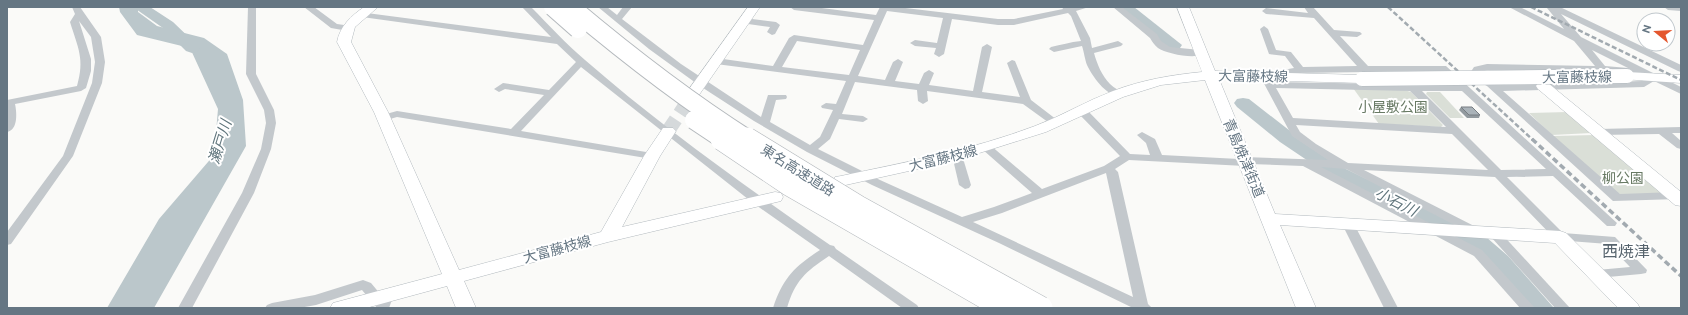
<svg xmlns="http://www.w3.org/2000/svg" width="1688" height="315" font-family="Ubuntu,'Noto Sans JP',sans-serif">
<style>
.green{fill:#dadfd7}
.water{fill:#bbc7cb}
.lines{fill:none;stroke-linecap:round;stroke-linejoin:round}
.river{fill:#bbc7cb;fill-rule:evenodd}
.secondary-tunnel{stroke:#d5d9db;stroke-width:14;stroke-dasharray:14 7;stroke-linecap:butt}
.secondary-casing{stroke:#b3babf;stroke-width:1}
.street{fill:#c3c8cc;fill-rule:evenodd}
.secondary{fill:#fff;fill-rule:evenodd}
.rail-far1{stroke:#a2aab0;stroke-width:2.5;stroke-dasharray:5 2.5;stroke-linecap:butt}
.rail{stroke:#a2aab0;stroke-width:3.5;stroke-dasharray:6 3.5;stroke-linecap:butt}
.secondary-bridge-casing{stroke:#b3babf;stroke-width:15;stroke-linecap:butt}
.highway-bridge-far1-casing{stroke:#b4b9bd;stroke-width:20;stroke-linecap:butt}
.highway-bridge-casing{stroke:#b4b9bd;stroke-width:24;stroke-linecap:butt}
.secondary-bridge{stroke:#fff;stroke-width:14}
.highway-bridge-far1{stroke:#fff;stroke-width:18}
.highway-bridge{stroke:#fff;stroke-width:23}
.wall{fill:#929a9f}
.building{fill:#aab3b9;stroke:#777d82}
.labels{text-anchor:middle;stroke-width:4;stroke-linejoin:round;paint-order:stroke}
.street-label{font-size:14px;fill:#657683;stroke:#fff}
.park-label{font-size:14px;fill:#687a64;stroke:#fff}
.water-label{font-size:15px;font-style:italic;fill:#60757c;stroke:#fff}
.quarter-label{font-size:16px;fill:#57646e;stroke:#fff}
</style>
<rect width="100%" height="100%" fill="#fafaf8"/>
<g class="green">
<path d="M1353 88 1404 90 1411 92 1443 125 1441 127 1379 124Z"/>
<path d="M1427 92H1440L1464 118H1450L1426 94Z"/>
<path d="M1568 112 1591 133 1552 135 1529 113Z"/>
<path d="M1595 135 1663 192 1660 194 1622 195 1615 192 1552 136Z"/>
</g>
<path class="water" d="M119 7H138V12L157 26 204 38 227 54 243 100 246 146 154 308H107L159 219 214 155 218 109 190 48 137 35 120 12Z"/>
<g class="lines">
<g class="river">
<path d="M133 7H150L173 22 200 48 198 51 192 53 186 51 163 28Z"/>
<path d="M1118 7H1134L1182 45 1180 48 1174 50 1168 48Z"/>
<path d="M1243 98 1249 99 1294 134 1346 169 1486 237 1508 256 1554 308H1529L1492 266 1470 247 1332 177 1280 142 1237 107 1234 103 1237 99Z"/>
</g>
<path class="secondary-tunnel" d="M668 131 694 92"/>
<defs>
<g id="secondary">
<path d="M364 7H378L355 27 351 42 388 112 459 270 601 232 644 156 663 128H673L676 131 660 156 622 227 775 192 781 193 783 197 781 201 608 242 464 281 476 308H456L447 286 366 308H330L333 303 442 274 374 112 337 42C340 26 351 16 364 7Z"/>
<path d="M748 7H760L699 95H689L687 92Z"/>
<path d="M1177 7H1189L1215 71 1362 75 1367 76 1369 79 1367 82 1362 83 1219 79 1275 214 1560 231 1566 233 1637 303 1640 308H1618L1555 243 1280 225 1316 308H1296L1205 80 1161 85 1123 97 1046 132 954 161 841 186 835 185 833 181 835 177 841 176C906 162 972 150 1035 126 1062 116 1086 101 1113 91 1142 80 1171 75 1202 72Z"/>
<path d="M1627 72 1681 75V83L1622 79 1620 76 1622 73Z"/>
<path d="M1543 82 1548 83 1681 192V206L1675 205 1538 89 1536 86 1538 83Z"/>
</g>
</defs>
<use href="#secondary" class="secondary-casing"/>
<g class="street">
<path d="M72 7H80L101 37 105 62 102 83 73 156 11 244 7 245V232L63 156 92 83 95 62 91 37 79 21 91 59V71L86 88 81 91 15 104C17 113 18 130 7 132V100L77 86C85 59 78 48 70 22L75 14Z"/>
<path d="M248 7H256V74L274 110 276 123 271 149 254 193 192 308H178L242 193 261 149 266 123 264 110 246 74Z"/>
<path d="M304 7H314L337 24 351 26 352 28 348 31 331 28Z"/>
<path d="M522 7H531C549 25 566 44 585 60 662 127 746 187 830 245L834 246 836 249 917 305 919 308H902L829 256C805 272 795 281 787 308H773C783 278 794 267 820 250L753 203 581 67 521 131 652 153 656 154 657 156 656 158 652 159 397 117 383 121 379 120 378 118 379 116 397 111 511 129 544 95 505 89 499 92 494 89 503 83 549 90 576 62 557 44 362 17 359 16V12L551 37Z"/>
<path d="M598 7H607L617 15 623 7H632L622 19 681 64 761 117 768 95H786L787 97 786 99 776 100 770 122 810 145 820 137 833 110 822 108 821 106 826 103 836 104 846 81 716 64 711 61 716 58 773 66 789 38 794 35 863 45 874 20 794 10 790 7H814L876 15 880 7H897L998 19H1014L1063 9 1062 7H1089L1076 11 1090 38 1092 48 1118 41 1123 44 1121 46 1094 53C1097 64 1102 76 1110 84 1114 88 1119 90 1123 94L1122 96C1108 99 1092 76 1087 65 1085 60 1084 52 1082 46L1054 52 1049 49 1051 47C1061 45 1070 42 1081 41L1071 16 1068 13 1014 25H998L952 19 944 54 939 57 934 54 936 48 915 46 910 43 915 40 937 43 943 18 887 11 858 76 885 80 893 62 898 59 903 62 895 81 919 84 924 73 929 70 934 73 929 85 973 91 982 47 987 44 992 47 982 92 1020 97 1007 63 1012 60 1015 61 1031 100 1061 123 1056 126 1052 125 1023 104 927 91 928 101 923 104 918 101 917 90 855 82 842 114 863 116 868 119 863 122 839 119 830 139 818 149 880 180 962 217 994 207 1032 193 982 149 981 147 982 145H990L1042 189 1104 166 1120 156 1078 113 1077 111 1082 108 1086 109 1130 154 1150 155 1146 143 1137 135 1142 132 1155 139 1162 155 1239 159 1244 157 1328 160 1292 136 1260 76 1265 73 1294 68 1285 56 1269 54 1260 29 1264 26 1268 29 1276 50 1291 52 1303 67 1357 66 1314 18 1266 14 1262 11 1266 8 1308 13 1304 7H1313L1334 30 1360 32 1362 34 1357 37 1340 36 1368 66H1446L1617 223 1615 226H1607L1553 176 1507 177 1563 233 1615 237 1647 270 1646 273 1641 274 1597 278 1592 277 1591 274 1592 271 1597 270 1630 267 1608 244 1556 240 1495 177 1364 170 1480 229 1482 232 1480 235 1476 236 1346 169 1321 167 1482 250 1535 308H1520L1474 256 1303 166 1250 164 1245 166 1129 160 1115 169 1118 172 1148 304 1152 308H1133L999 243 872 185 807 152 754 121 700 86 649 49ZM797 41 860 50 849 75 782 67ZM1441 71 1456 85 1273 82 1271 78 1298 73ZM1276 88 1410 91 1446 127 1293 118ZM1422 91H1462L1546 169 1501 170ZM1296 125 1452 134 1488 170 1348 163 1316 144 1300 132ZM1106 173 1133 297 973 222 1002 213Z"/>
<path d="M1113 7H1122L1157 34 1161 41 1170 47 1200 50 1205 53C1198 60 1166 54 1158 48 1154 45 1152 41 1150 38Z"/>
<path d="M1509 7H1520L1564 29 1547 8 1560 7 1681 65V72L1678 71 1561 14 1581 37 1681 87V94L1654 81 1644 87 1503 91 1620 194 1675 192 1679 193 1681 196 1679 199 1613 201 1487 86C1480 83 1475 79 1470 73L1474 67 1487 64 1595 66 1574 41ZM1592 50 1628 68 1605 66ZM1487 70 1619 72 1646 78 1642 81 1505 85 1493 82 1480 73Z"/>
<path d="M1664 7H1681V11L1668 10Z"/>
<path d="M744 18 776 22 780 25 775 34 772 35 767 32 770 27 741 23 740 21Z"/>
<path d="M1681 127V133H1672L1681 141V149L1677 148 1659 134 1599 135 1594 132 1599 129Z"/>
<path d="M957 152 962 155 971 185 969 188 965 189 959 185 952 155Z"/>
<path d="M1348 220 1354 224 1398 308H1384L1342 224Z"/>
<path d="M1495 230 1499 231 1570 308H1555L1491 237 1489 234 1491 231Z"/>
<path d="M363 280 371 283 381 295 386 292 391 294 393 297 389 308H375L377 304 372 302 362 290 316 305 299 308H265L267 305 272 303 315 295Z"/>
</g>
<use href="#secondary" class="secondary"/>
<g class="rail-far1">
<path d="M1388 7 1533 140"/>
<path d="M1531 7 1681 80"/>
</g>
<path class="rail" d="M1532 139 1681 276"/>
<defs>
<path id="secondary-bridge" d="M1362 79 1627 76"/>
<g id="highway-bridge-far1">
<path d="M553 7 578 29"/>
<path d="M571 7C628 55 686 100 749 140"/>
<path d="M694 120 724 140"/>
</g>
<g id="highway-bridge">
<path d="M722 139 789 184 1004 308"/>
<path d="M747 139 858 207 1041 308"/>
</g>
</defs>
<use href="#secondary-bridge" class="secondary-bridge-casing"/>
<use href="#highway-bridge-far1" class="highway-bridge-far1-casing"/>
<use href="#highway-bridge" class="highway-bridge-casing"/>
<use href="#secondary-bridge" class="secondary-bridge"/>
<use href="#highway-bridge-far1" class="highway-bridge-far1"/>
<use href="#highway-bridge" class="highway-bridge"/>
</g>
<path class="wall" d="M1461 107 1480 115 1479 118H1467L1459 110Z"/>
<path class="building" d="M1461 107H1472L1480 115H1469Z"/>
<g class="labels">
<g class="street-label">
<text transform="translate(1253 76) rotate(1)" y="5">大富藤枝線</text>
<text transform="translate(1577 77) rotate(-1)" y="5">大富藤枝線</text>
<text transform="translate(943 158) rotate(-14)" y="5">大富藤枝線</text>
<text transform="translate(1244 158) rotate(67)" y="5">青島焼津街道</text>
<text transform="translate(798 170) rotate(32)" y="5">東名高速道路</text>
<text transform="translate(557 249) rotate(-15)" y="5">大富藤枝線</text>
</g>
<g class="park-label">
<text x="1393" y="112">小屋敷公園</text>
<text x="1623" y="183">柳公園</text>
</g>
<g class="water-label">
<text transform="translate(220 142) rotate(-73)" y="5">瀬戸川</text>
<text transform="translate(1396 202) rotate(27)" y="5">小石川</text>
</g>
<g class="quarter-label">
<text x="1626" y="257">西焼津</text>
</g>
</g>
<rect width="1688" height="315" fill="none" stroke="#657683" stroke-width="16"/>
<g transform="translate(1656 32) rotate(288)"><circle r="19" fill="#ffffff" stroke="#c1c8cd"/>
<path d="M0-3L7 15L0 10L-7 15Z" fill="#e4572e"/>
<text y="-6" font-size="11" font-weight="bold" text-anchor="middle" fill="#657683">N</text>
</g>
</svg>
